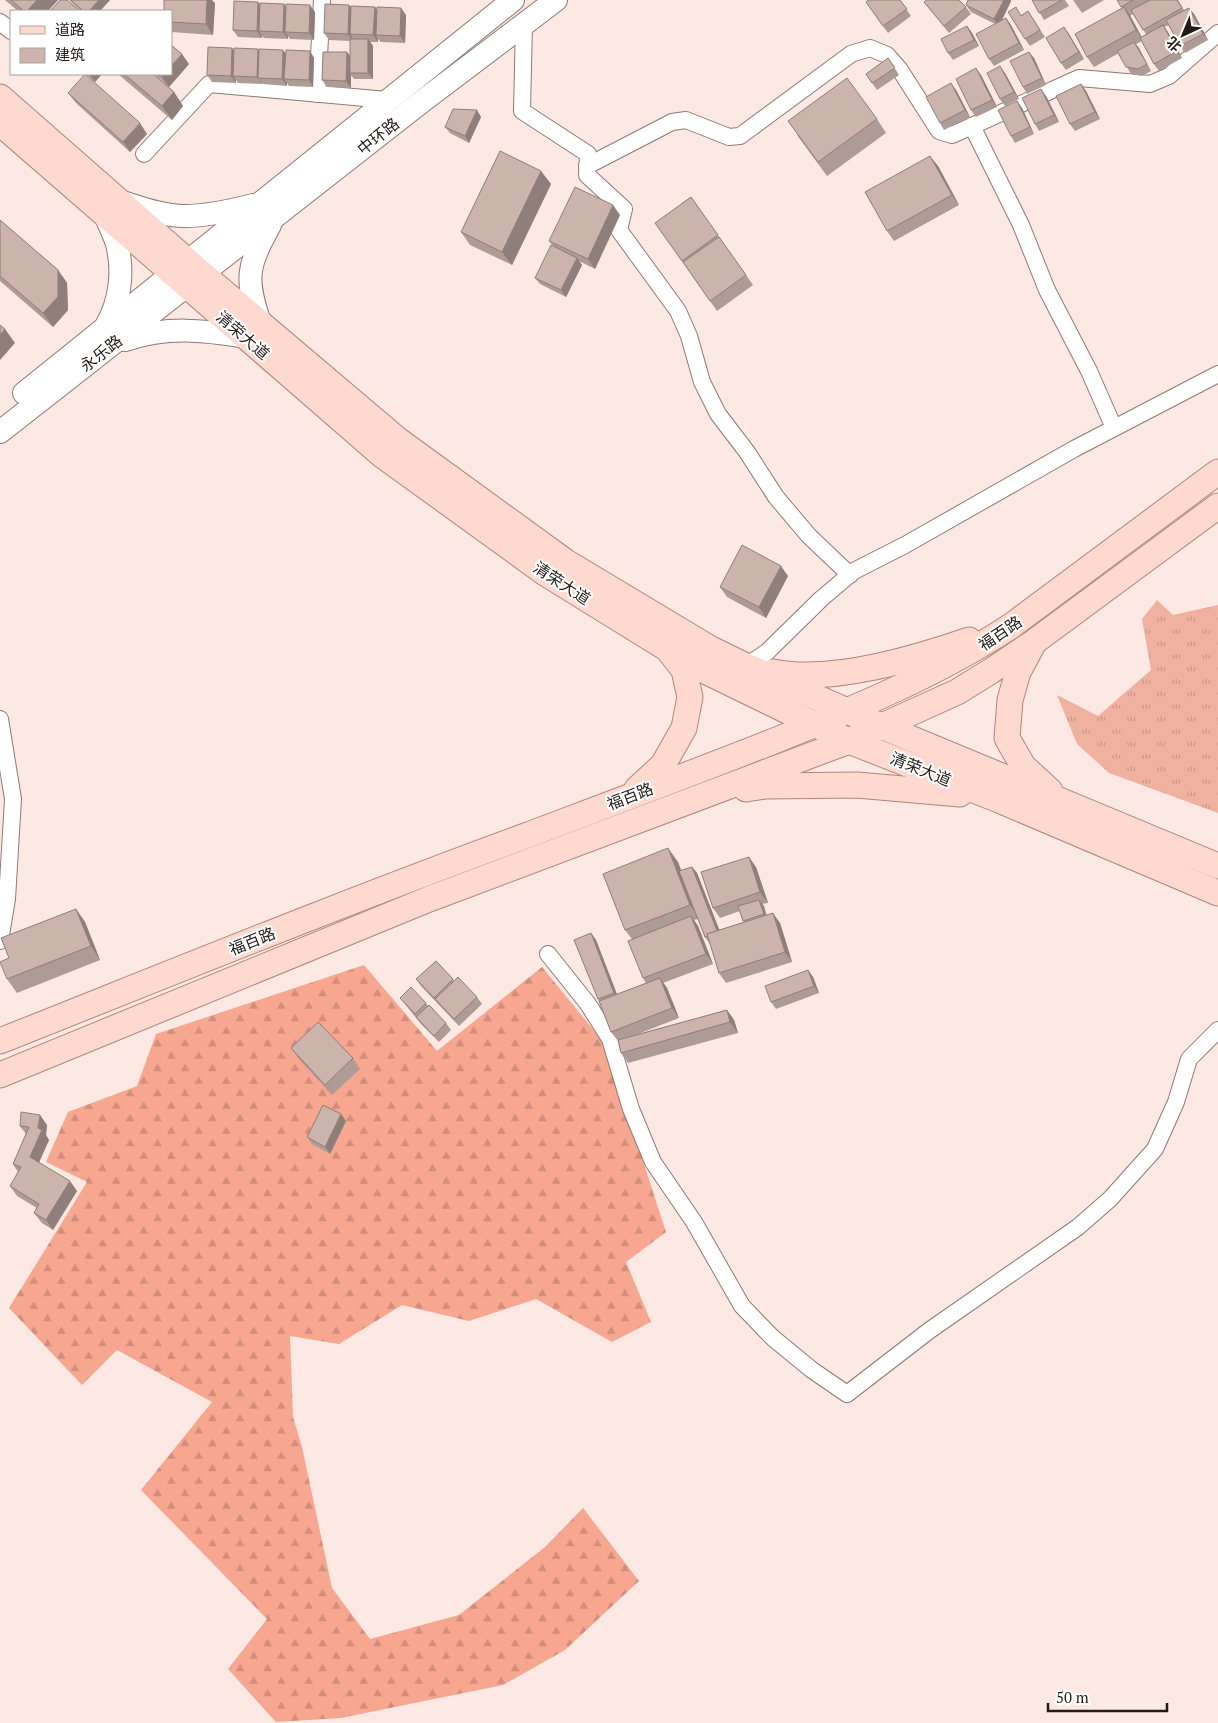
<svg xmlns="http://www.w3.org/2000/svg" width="1218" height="1723" font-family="'PT Serif','Noto Sans SC',serif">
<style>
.grass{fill:url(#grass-tufts)}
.forest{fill:url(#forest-firs)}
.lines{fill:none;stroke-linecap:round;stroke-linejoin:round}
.street-casing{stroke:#8f7972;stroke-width:18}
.secondary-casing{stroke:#8f7972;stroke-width:24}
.primary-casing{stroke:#b0867a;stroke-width:27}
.street{stroke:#fff;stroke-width:16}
.secondary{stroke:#fff;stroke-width:22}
.primary{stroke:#fdd9cf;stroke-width:25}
.wall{fill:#af9b95;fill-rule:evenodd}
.shaded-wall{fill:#8f7e79}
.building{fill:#ccb4ad;stroke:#8f7e79}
.labels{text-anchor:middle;stroke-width:4;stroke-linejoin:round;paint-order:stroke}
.street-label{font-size:16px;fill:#231b18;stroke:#fff}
</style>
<defs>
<pattern id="grass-tufts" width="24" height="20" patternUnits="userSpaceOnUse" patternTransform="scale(1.25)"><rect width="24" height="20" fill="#f1b19f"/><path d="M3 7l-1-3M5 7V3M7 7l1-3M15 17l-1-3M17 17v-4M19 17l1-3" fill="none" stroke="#ce9888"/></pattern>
<pattern id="forest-firs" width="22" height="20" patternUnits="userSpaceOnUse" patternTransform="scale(1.25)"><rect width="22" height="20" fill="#f7a68f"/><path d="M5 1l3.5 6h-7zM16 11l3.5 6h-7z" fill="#d38e7b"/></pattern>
</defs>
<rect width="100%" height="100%" fill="#fde9e3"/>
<path class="grass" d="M1157 600 1173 615 1218 605V813L1109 773 1077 744 1057 695 1098 716 1151 670 1142 619Z"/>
<path class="forest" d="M364 965 437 1051 542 967 605 1044 666 1232 626 1262 651 1322 612 1342 536 1299 469 1321 402 1305 339 1344 290 1336 293 1417 302 1447 332 1588 370 1639 459 1615 545 1547 583 1508 639 1581 565 1650 503 1685 341 1718 276 1722 228 1669 267 1619 141 1490 212 1402 117 1350 82 1385 9 1308 87 1182 46 1162 68 1112 137 1086 156 1034Z"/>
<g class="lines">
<defs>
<g id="street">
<path d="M0 22 11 31"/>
<path d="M524 24 522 111 588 154 587 175 624 209 619 230 678 311 689 336 702 382 718 414 747 452 776 497 809 536 850 575"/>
<path d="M317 94 322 0"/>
<path d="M972 126 1021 225 1047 290 1089 371 1114 428"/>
<path d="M144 154 209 84 387 100"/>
<path d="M587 166 672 122 686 120 729 137 740 136 851 54 870 48 887 55 900 70 939 131 952 135 1079 78 1150 84 1169 76 1218 33"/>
<path d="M746 666 767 652 821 599 854 571 905 545 1074 449 1218 374"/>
<path d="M0 719 13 799 7 899 0 941"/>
<path d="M548 954 588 1004 610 1039 631 1109 653 1162 694 1222 742 1306 773 1338 812 1370 847 1394 930 1330 1078 1227 1110 1199 1155 1149 1176 1102 1189 1059 1218 1030"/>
</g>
<g id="secondary">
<path d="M119 201C139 207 163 216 184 216 208 216 230 211 253 205"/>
<path d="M105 215C109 224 114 234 117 244 124 272 120 302 106 326"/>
<path d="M260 323C245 278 247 267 270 225"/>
<path d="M125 340C167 326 203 330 245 337"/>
<path d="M24 393C188 263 349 130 513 0"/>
<path d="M0 432 420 103 556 0"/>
</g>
<g id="primary">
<path d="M0 97 202 274 398 440 566 562 711 649 746 666 881 726 1218 866"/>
<path d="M0 123 382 455 545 573 697 667 849 741 999 800 1218 893"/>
<path d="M1033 644 1018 672 1010 700 1007 738 1023 766 1050 791"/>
<path d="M773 672C831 684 914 659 969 640"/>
<path d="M637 789 663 765 684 728 690 697 684 670 670 652"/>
<path d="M746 789 765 786 857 785 960 794"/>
<path d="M0 1041C176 971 350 900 528 835 610 804 693 773 774 741 856 708 938 674 1011 626L1218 472"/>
<path d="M0 1075 429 899 849 741 957 692 991 671 1034 642 1218 506"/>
</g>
</defs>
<use href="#street" class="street-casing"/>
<use href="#secondary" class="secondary-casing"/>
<use href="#primary" class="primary-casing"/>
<use href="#street" class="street"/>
<use href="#secondary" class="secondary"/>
<use href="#primary" class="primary"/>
</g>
<g class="wall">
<path d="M5 0H58L48 11H18Z"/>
<path d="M69 0H110L100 11H81Z"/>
<path d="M900 0 911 16 888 33 866 2Z"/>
<path d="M968 0H1011V1L1002 20 1006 18 1011 25 1024 50 994 66 989 59 995 24 971 12 966 5Z"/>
<path d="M1032 0H1065L1069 6 1044 20Z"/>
<path d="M1073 0H1104L1082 13Z"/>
<path d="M1117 0H1178L1184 10 1189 8 1194 14 1208 40 1185 53 1180 46 1169 25 1164 27 1182 58 1159 71 1154 64 1142 41 1136 44 1151 71 1142 76 1131 74 1119 53 1094 67 1087 57 1122 8ZM1133 14 1146 34 1142 37 1130 16Z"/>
<path d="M258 2 260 5 284 4 286 7 315 12 314 40 290 39 288 36V39L264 38 262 36V38L238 37 233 30Z"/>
<path d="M924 2 966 7 971 14 949 33Z"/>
<path d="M215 3 213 35 171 32V11Z"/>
<path d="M349 5 351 7H375L377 10 406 15 405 43 381 42 378 39V42H370L373 46V79H354L351 75V88L327 87 322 80 347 52 350 56V41L329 40 324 33Z"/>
<path d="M1028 11 1045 37 1030 46 1025 39 1021 15Z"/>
<path d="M967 26 972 33 979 46 953 60 948 53Z"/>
<path d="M1064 27 1084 59 1066 70 1061 63Z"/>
<path d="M232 48 234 51 258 49 259 51 286 53 314 58 313 87 289 86 287 83V86L263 84 262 83V84L238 83 236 80V83L212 82 207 75Z"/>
<path d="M888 58 899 75 877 90 866 74Z"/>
<path d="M1034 58 1046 85 1027 94 1023 87Z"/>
<path d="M189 64 169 87 154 74H171Z"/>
<path d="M1005 73 1019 99 1005 106 1000 99Z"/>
<path d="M86 74H102L95 82Z"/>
<path d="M118 74H153L174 92 183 106 172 120Z"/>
<path d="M981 75 997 107 976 117 971 110Z"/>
<path d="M1081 84 1086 91 1100 119 1075 131 1070 124Z"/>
<path d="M956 90 970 117 944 130 940 123Z"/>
<path d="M68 93 147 134 130 152 76 103Z"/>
<path d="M1046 96 1059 122 1039 131 1035 124Z"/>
<path d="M1017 101 1022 108 1034 134 1015 143 1011 136Z"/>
<path d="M481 117 469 143 450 133 445 127Z"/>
<path d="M877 119 886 133 827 176 797 135Z"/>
<path d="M938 166 959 205 894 241 887 231Z"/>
<path d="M551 184 512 265 470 245 461 232Z"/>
<path d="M691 197 753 285 717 311 655 223Z"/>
<path d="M620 215 595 269 579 261 582 265 566 297 540 284 535 278 554 247 549 241Z"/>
<path d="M0 220 58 270 67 283 68 310 53 327 0 281Z"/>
<path d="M788 576 766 618 727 597 720 587Z"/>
<path d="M678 862 681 871 692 867 697 873 719 930 744 922 740 911 720 918 713 908 756 867 768 903 762 904 766 915 780 923 792 962 726 983 719 973 710 944 705 937 698 919 694 920 698 926 713 964 663 983 667 988 679 1018 638 1034 727 1010 734 1020 738 1033 628 1063 621 1053 618 1041 611 1032 598 999 591 933 596 940 617 994 646 983 643 978 632 939 625 930Z"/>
<path d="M76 909 85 922 100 960 17 993 7 979 9 958Z"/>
<path d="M436 961 454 981 477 997 482 1004 459 1026 421 986 416 979Z"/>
<path d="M808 970 813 977 819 993 776 1009 771 1002Z"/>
<path d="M400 998 426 1003 428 1006 446 1023 451 1030 439 1042 421 1024Z"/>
<path d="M291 1048 353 1058 360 1069 332 1095 298 1058Z"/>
<path d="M341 1114 346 1121 330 1154 312 1144 307 1137Z"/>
<path d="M47 1125 46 1135 49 1140 39 1162 77 1191 53 1230 42 1223 34 1213 37 1208 17 1196 10 1186 18 1172 13 1164 26 1134 20 1126Z"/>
</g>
<g class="shaded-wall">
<path d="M37 0H58L48 11H27Z"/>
<path d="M99 0H110L100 11H89Z"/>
<path d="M207 0H212L215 3 213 35 206 24Z"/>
<path d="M1004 0H1011V1L999 26 994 19Z"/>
<path d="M258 2 263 9 259 31 262 36V38L257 31Z"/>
<path d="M284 4 289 11 285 32 288 36V39L283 32Z"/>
<path d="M310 5 315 12 314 40 309 33Z"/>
<path d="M349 5 354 12 350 34 353 39V41L348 34Z"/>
<path d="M375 7 380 14 376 35 378 39V42L373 35Z"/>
<path d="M1124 7 1131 17 1143 40 1136 30Z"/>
<path d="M401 8 406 15 405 43 400 36Z"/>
<path d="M1189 8 1194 14 1208 40 1203 34Z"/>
<path d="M1006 18 1011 25 1024 50 1019 43Z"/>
<path d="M1163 25 1168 32 1182 58 1177 51Z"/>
<path d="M967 26 972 33 979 46 974 40Z"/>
<path d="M1064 27 1069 34 1084 59 1079 52Z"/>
<path d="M368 39 373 46V79L368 73Z"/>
<path d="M1134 42 1139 48 1151 71 1147 64Z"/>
<path d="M232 48 236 55 233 76 236 80V83L231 76Z"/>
<path d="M258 49 263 56 258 78 262 83V84L257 77Z"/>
<path d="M283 50 288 57 284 79 287 83V86L282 79Z"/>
<path d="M310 51 314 58 313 87 309 80Z"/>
<path d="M347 52 352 59 350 73 351 75V88L346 81Z"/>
<path d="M1029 52 1034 58 1046 85 1042 78Z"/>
<path d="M182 54 189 64 169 87 162 77 165 74H171V66Z"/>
<path d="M1000 66 1005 73 1019 99 1014 92Z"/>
<path d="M976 68 981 75 997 107 992 100Z"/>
<path d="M89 74H102L95 82Z"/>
<path d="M951 83 956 90 970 117 965 110Z"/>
<path d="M1081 84 1086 91 1100 119 1095 112Z"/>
<path d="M1041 89 1046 96 1059 122 1054 115Z"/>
<path d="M174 92 183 106 172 120 162 106Z"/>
<path d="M1017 101 1022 108 1034 134 1030 127Z"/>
<path d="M477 110 481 117 469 143 465 136Z"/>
<path d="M140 123 147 134 130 152 123 142Z"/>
<path d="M930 156 938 166 959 205 952 195Z"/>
<path d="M541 171 551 184 512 265 502 252Z"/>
<path d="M613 205 620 215 595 269 588 259Z"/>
<path d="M577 258 582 265 566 297 561 290Z"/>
<path d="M58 270 67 283 68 310 53 327 43 313Z"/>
<path d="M5 329 15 343 0 360V335Z"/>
<path d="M781 566 788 576 766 618 759 607Z"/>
<path d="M668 848 678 862 700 918 690 905Z"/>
<path d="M749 857 756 867 768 903 760 892Z"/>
<path d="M692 867 697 873 723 939 718 932Z"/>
<path d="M759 900 764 906 768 921 764 914Z"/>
<path d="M76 909 85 922 100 960 91 946Z"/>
<path d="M773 913 780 923 792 962 785 952Z"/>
<path d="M691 916 698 926 713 964 706 954Z"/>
<path d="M591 933 596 940 619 1000 614 993Z"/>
<path d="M808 970 813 977 819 993 814 986Z"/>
<path d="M660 978 667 988 679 1018 672 1008Z"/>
<path d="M727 1010 734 1020 738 1033 730 1022Z"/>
<path d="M341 1114 346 1121 330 1154 325 1147Z"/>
<path d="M40 1115 47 1125 46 1135 49 1140 37 1167 30 1157 38 1128Z"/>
<path d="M70 1181 77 1191 53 1230 46 1220Z"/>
</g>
<g class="building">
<path d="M11 0H37L27 11H24Z"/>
<path d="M60 0H67L80 11H50Z"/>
<path d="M71 0H99L89 11H83Z"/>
<path d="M164 0H207L206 24 171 22V11H164Z"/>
<path d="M868 0H900L907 9 883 26 866 2Z"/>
<path d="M926 0H959L966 7 944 26 924 2Z"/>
<path d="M968 0H1004L994 19 966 5Z"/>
<path d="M1032 0H1062L1039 13Z"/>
<path d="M1117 0H1133L1121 7Z"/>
<path d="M1150 0H1177L1182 8 1143 30 1131 10Z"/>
<path d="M234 1 258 2 257 31 233 30Z"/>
<path d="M260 3 284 4 283 32 259 31Z"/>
<path d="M286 4 310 5 309 33 285 32Z"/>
<path d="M325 4 349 5 348 34 324 33Z"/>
<path d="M351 6 375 7 373 35 350 34Z"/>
<path d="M377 7 401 8 400 36 376 35Z"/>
<path d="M1016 7 1021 16 1028 11 1040 30 1025 39 1008 12Z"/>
<path d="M1124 7 1136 30 1087 57 1075 34Z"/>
<path d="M1189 8 1203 34 1180 46 1166 20Z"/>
<path d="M1006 18 1019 43 989 59 976 34Z"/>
<path d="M1163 25 1177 51 1154 64 1140 38Z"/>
<path d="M967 26 974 40 948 53 941 39Z"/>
<path d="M1064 27 1079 52 1061 63 1046 38Z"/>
<rect x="350" y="39" width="18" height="34"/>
<path d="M1134 42 1147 64 1138 69 1126 67 1117 51Z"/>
<path d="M171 45 182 54 171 66Z"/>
<path d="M208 47 232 48 231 76 207 75Z"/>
<path d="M234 48 258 49 257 77 233 76Z"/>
<path d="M259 49 283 50 282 79 258 78Z"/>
<path d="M286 50 310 51 309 80 284 79Z"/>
<path d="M323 52H347L346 81 322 80Z"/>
<path d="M1029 52 1042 78 1023 87 1010 61Z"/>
<path d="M888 58 895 68 872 83 866 74Z"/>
<path d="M1000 66 1014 92 1000 99 987 73Z"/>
<path d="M976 68 992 100 971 110 956 79Z"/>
<path d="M85 74 140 123 123 142 68 93Z"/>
<path d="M124 74H153L174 92 162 106Z"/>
<path d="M158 74H165L162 77Z"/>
<path d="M847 78 877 119 818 162 788 121Z"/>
<path d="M951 83 965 110 940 123 926 97Z"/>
<path d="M1081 84 1095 112 1070 124 1056 96Z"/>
<path d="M1041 89 1054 115 1035 124 1022 98Z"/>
<path d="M1017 101 1030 127 1011 136 998 110Z"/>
<path d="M453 109 477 110 465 136 445 127Z"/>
<path d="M500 151 541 171 502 252 461 232Z"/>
<path d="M930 156 952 195 887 231 865 192Z"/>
<path d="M575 187 613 205 588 259 549 241Z"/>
<path d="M691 197 718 235 682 261 655 223Z"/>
<path d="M0 220 58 270V297L43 313 0 276Z"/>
<path d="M719 237 746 275 710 301 683 262Z"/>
<path d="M551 245 577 258 561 290 535 278Z"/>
<path d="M0 325 5 329 0 335Z"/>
<path d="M742 545 781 566 759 607 720 587Z"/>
<path d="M668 848 690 905 625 930 603 874Z"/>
<path d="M749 857 760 892 713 908 701 872Z"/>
<path d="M692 867 717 931 707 934 708 936 705 937 679 871Z"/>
<path d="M759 900 764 914 743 921 738 906Z"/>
<path d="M76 909 91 946 7 979 0 962 9 958 1 938Z"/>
<path d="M773 913 785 952 719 973 707 934Z"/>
<path d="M691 916 706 954 643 978 628 941Z"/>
<path d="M591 933 614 993 598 999 574 940Z"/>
<path d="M436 961 453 979 434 998 416 979Z"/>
<path d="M808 970 814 986 771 1002 765 986Z"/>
<path d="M458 977 477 997 454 1019 435 999Z"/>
<path d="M660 978 672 1008 611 1032 599 1001Z"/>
<path d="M411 987 426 1003 415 1014 400 998Z"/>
<path d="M429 1005 446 1023 434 1036 416 1017Z"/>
<path d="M727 1010 730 1022 621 1053 618 1040Z"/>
<path d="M318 1022 353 1058 325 1085 291 1048Z"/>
<path d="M323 1105 341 1114 325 1147 307 1137Z"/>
<path d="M21 1112 40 1115 38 1128 42 1130 30 1157 70 1181 46 1220 34 1213 39 1204 10 1186 21 1167 13 1164 29 1127 20 1126Z"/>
</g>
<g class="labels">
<g class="street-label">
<text transform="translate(378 136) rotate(-39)" y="6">中环路</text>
<text transform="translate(243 335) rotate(41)" y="6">清荣大道</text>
<text transform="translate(101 353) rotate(-38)" y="6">永乐路</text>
<text transform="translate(562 583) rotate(33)" y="6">清荣大道</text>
<text transform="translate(1000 633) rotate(-34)" y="6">福百路</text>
<text transform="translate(921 769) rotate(22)" y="6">清荣大道</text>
<text transform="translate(630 796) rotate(-21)" y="6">福百路</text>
<text transform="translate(252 941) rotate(-22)" y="6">福百路</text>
</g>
</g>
<rect x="10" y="10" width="162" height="65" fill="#ffffff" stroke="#a7a4a3"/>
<rect x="20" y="26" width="25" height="8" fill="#fdd9cf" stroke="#a7a4a3"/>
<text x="55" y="35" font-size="15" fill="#231b18">道路</text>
<rect x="20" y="48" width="25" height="15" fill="#ccb4ad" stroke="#a7a4a3"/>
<text x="55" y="60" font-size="15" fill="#231b18">建筑</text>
<g transform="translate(1183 35) rotate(224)" stroke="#ffffff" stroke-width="4" paint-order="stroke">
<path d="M0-4L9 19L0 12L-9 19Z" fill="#231b18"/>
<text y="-8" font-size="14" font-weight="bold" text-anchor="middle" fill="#231b18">北</text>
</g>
<path d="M1048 1703v8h119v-8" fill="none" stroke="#231b18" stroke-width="2.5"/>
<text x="1056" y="1703" font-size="15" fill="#231b18" stroke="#ffffff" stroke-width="4" paint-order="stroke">50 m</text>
</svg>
